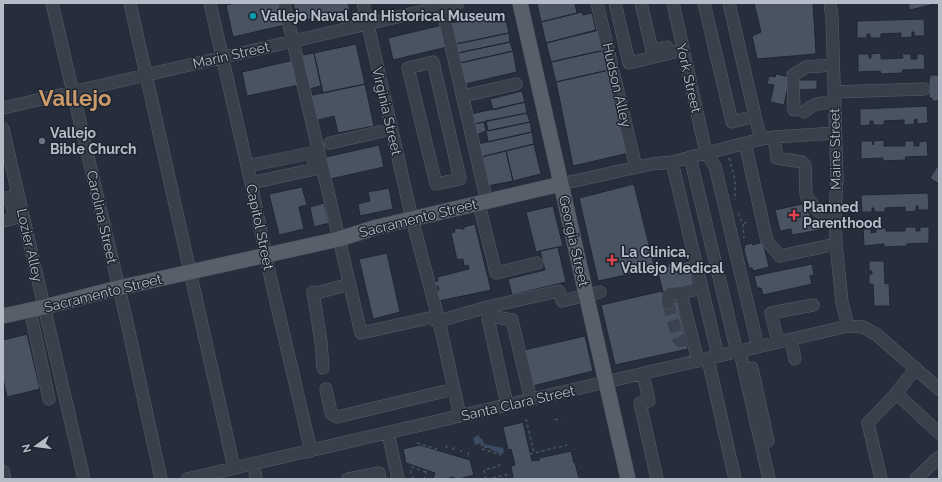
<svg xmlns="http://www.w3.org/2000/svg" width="942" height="482" viewBox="0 0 942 482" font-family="Raleway,sans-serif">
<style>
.water{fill:#3c4b63}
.building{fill:#4a5362;stroke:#202733}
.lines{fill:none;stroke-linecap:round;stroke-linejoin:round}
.minor-tunnel{stroke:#3b4350;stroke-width:12;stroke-dasharray:12 6;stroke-linecap:butt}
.minor-casing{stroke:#575e6a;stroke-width:13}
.major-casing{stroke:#424955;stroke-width:16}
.path{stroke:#47585b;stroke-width:1.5;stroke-dasharray:3 3;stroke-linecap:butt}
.minor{stroke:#39404c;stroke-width:12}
.major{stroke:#575f6b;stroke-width:15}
.culture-dot{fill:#0f9aa8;stroke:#1e2531;stroke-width:1.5}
.worship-dot{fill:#6b7280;stroke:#1e2531;stroke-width:1.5}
.health-dot{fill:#e0444e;stroke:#1e2531;stroke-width:1.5}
.labels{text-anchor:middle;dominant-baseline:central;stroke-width:3;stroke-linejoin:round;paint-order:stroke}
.poi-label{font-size:14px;font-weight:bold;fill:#b5bbc7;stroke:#1e2531;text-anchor:start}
.street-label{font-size:14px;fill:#b5bbc7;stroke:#1e2531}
.town-label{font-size:22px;font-weight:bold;fill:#cc9a6b;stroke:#1e2531}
</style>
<rect width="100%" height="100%" fill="#262e3b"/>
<path class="water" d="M479 435 480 439 482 438 484 444 503 448 504 453 499 454 496 451 494 452 493 450H491L490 448H484V446H481L480 443 475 445 473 438Z"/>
<path class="building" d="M236 3H280L285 25 233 37 226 5Z
M293 3H348L350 10 297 22Z
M537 3H575L577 13 541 22Z
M754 3H813L816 54 757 59 752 36 761 32Z
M908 3H939L910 10Z
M504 11 509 33 456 44 451 23Z
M582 12 583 15 592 13 596 30 546 43 541 22Z
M924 19 925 36H914V32H912V37L901 38V33L881 34V38H870V34H867V38H857V21Z
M442 25 447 47 393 60 388 38Z
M599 30 605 50 551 62 546 43Z
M509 33 510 42 458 53 456 44Z
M510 42 513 51 460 63 458 53Z
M356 44 365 84 323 93 314 53Z
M605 50 609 70 556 82 551 62Z
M513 51 517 72 465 84 460 63Z
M314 53 321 86 309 89 302 55Z
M881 53V59L903 58 902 54H911V59H917V54H924L925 69 902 70 903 73 881 74 880 71 858 72V54H869V58H871V54Z
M294 60 299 85 247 96 242 72Z
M609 70 629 153 573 166 556 82Z
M776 74 790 77 784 105 770 102 774 85 767 84 769 76 775 77Z
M930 75H939V101H932V98H929V79L930 78Z
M796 80H817V89L797 90Z
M365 84 374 126 338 133 334 116 314 121 308 96Z
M522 91 525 102 493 110 490 99Z
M525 102 527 113 474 124 471 114Z
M927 106 928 123 917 124V119L914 120 915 124 904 125V120L884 121V125H873V121H870V125L860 126V109Z
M527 113 530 122 488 131 486 121Z
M484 122 486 131 476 135 474 124Z
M530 122 532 132 488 142 486 131Z
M532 132 534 144 481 157 478 144Z
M884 140V146H905V141H914V146H919V142L927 141 928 156 905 157 906 160 883 161V158L861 159V141H872L873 145 874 141Z
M534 144 541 174 513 181 506 151Z
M379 145 384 167 330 179 326 157Z
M506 151 513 181 488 186 481 157Z
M939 164V184L930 178Z
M634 184 655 269 598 281 579 198Z
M302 187 307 205 299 207 304 229 279 235 269 194Z
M389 188 393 209 360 216 358 204 370 201 368 192Z
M928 193 929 210H918V206H916V211L905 212V207L885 208V212H874V208H872V212H862L861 195Z
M324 203 329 223 314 227 310 207Z
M802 204 815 221H818L820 230 792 235 791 229 780 231 775 210Z
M553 206 563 246 536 252 526 212Z
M475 224 491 290 439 301 437 291 439 290 438 286 436 287 435 281H438L437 277 469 269 468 265 464 266 463 259 457 260 451 233 455 232 454 229 461 228V229H464V227Z
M905 227H916V231H920V227H929V243L907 244V246L884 247V244L864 246 863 229H871V233L876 232V228H886V231H905Z
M763 242 769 267 753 271 752 268H749L744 250 745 245 752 243 753 245Z
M558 247 566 282 512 295 508 279 545 270 540 251Z
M387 253 400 312 373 319 359 259Z
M689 261 694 284 663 292 657 269Z
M869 261H884L885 284 889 283 890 306H874L873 284H869V274H872V271H869Z
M812 264 814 275 810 276 812 284 763 295 761 288H757L754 276Z
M662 291 664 304 677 301 688 349 615 365 601 305Z
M27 334 40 389 7 397 3 379V340Z
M585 336 593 371 533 386 524 350Z
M523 422 532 461 540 460 539 458 571 451 574 463 575 462 579 479H513L511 466 515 465 511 449 508 450 503 427Z
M420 445 470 460 474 475 459 479 450 477 449 479H433L435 473 406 463 403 449Z"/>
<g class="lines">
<path class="minor-tunnel" d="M668 303 678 339 680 341 686 340"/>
<defs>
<path id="minor" d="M52 3 126 318 161 479
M130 3 234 468
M210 3 251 183 271 280 311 451
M284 3 361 333 429 318 439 321 460 416
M363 3 412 219 439 321 487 307 559 291 562 301 600 292
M441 3 487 202
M597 3 636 167
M615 3 629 63 683 50
M641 3 652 50 667 47
M673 3 706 153 715 166 758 347
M704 3 732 122 755 116 729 3
M830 3 832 18 837 179 835 212 836 244 842 302 848 326
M433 62 460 179 436 184 408 68Z
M834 92 924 89
M463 96 516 84
M3 108 458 3
M794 110 793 75 806 67 833 65
M804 112C814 103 821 102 835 103
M755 116 761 139
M3 129 84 479
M774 137 777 158 802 162 805 165 806 194 808 199 819 212H835
M330 143 392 129
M745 143 767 241 780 256 836 244
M690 157 737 352
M672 162 718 356
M247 166 311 153 315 169 251 183
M561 184 651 164 672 162 761 139 774 137 835 133
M3 199 10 197 15 218 3 221
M479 204 496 273 537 263
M313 292 321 342 323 368
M313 294 350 284
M668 303V297L670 294 681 293
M30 310 49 399
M791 340 795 359
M778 342 771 313 813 305
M740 352 769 479
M708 359 735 479
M698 361 681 293 702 288
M752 368 768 441
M643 373 649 401 640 403 657 479
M326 389 331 413 337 417 454 389
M896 393 939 433
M507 405 488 318 496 317 512 320 531 400
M388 433 398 479
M254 464 256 479
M3 471 5 479
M187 479 848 326 863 327 877 335 939 389
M348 479 379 473 380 479
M881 479 868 423 893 397 916 368
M916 479 939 457"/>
<path id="major" d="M520 3 628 479
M3 316 44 307 118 288 339 239 377 227 561 184"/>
</defs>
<use href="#minor" class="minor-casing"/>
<use href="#major" class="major-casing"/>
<path class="path" d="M729 158 735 179V200
M738 213 743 224 744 238
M744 223 750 222
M657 269 684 261
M526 419 534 453
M555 420 561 418
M417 443 440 450
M446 448 447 445
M482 449 501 455
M453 450 454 447
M461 452V450
M530 454 567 445
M468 455 469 452
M413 479 411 472 412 467 426 472
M423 479 425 477 426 470
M486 479 484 470 499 466V464
M487 479 511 474"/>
<use href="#minor" class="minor"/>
<use href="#major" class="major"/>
</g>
<circle class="culture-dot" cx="253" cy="16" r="4"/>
<circle class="worship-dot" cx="42" cy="141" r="4"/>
<g class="health-dot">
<path d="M792 209h4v4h4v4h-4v4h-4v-4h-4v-4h4z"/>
<path d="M610 254h4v4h4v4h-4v4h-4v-4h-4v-4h4z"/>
</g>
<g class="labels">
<g class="poi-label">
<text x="261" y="16">Vallejo Naval and Historical Museum</text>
<text x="50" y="133">Vallejo<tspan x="50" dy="16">Bible Church</tspan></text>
<text x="803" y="207">Planned<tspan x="803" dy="16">Parenthood</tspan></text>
<text x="621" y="252">La Clinica,<tspan x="621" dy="16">Vallejo Medical</tspan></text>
</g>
<g class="street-label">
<text transform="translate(231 55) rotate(-13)">Marin Street</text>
<text transform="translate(689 78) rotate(77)">York Street</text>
<text transform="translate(617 85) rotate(77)">Hudson Alley</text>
<text transform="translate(387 111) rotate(77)">Virginia Street</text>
<text transform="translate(835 149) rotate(-91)">Maine Street</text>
<text transform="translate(102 217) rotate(77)">Carolina Street</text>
<text transform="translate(418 218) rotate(-14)">Sacramento Street</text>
<text transform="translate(260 227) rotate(78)">Capitol Street</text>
<text transform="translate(574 241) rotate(77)">Georgia Street</text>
<text transform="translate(30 245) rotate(77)">Lozier Alley</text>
<text transform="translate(103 293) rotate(-14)">Sacramento Street</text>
<text transform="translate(518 403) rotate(-13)">Santa Clara Street</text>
</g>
<g class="town-label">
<text x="75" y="98">Vallejo</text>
</g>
</g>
<rect width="942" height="482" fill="none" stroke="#b5bbc7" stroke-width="8"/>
<g transform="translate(36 446) rotate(256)" stroke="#1e2531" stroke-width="3" paint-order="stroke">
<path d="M0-3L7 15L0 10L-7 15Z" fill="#b5bbc7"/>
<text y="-6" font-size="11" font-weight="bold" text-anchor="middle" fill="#b5bbc7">N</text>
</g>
</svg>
